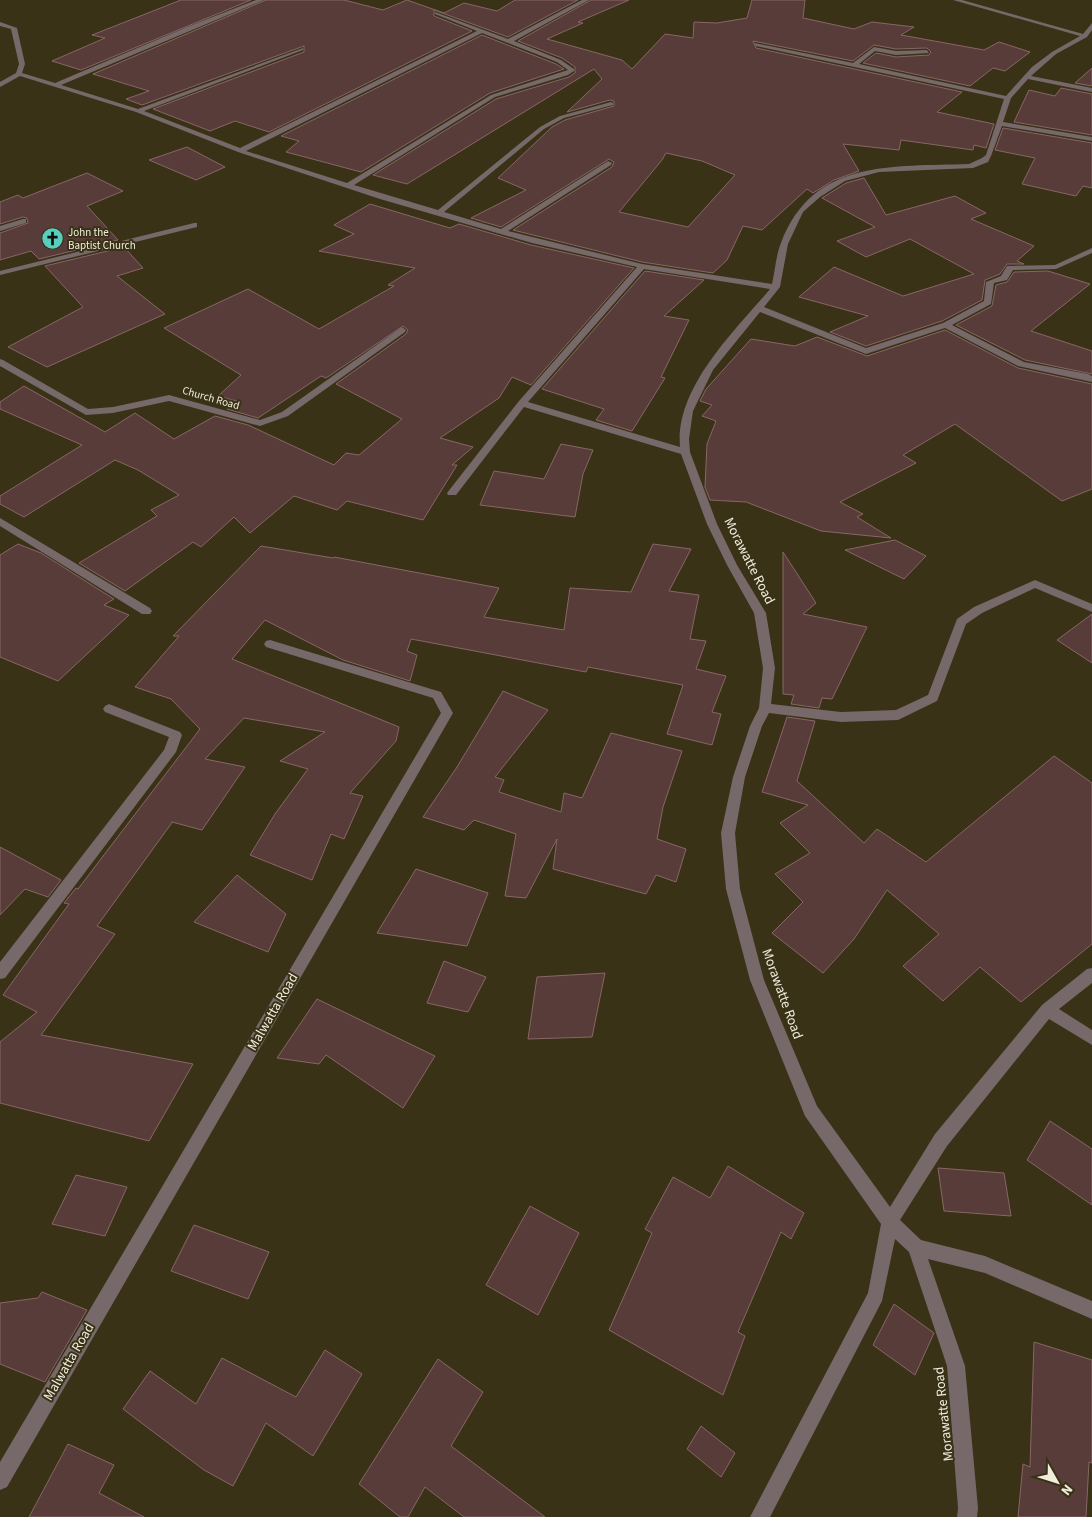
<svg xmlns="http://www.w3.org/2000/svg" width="1092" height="1517" viewBox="0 0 1092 1517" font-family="'Source Sans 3',sans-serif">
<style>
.building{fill:#583c3a;stroke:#886665;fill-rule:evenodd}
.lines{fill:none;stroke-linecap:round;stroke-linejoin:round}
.street{fill:#776869;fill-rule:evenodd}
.labels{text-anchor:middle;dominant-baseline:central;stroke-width:4;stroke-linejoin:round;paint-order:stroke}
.far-poi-label{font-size:11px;fill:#f1eddd;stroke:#393217;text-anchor:start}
.far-street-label{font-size:11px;fill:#f1eddd;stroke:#393217}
.street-label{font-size:14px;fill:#f1eddd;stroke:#393217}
</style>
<rect width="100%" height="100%" fill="#393217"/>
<path class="building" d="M181 0H251L81 70 52 61 105 38 92 35Z
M266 0H344L383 10 407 0 444 13 464 3 497 11 515 0H578L508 37 434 10V16L472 31 269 132 235 121 210 131 153 109 304 52V46L142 105 126 99 149 91 93 74Z
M591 0H629L578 22 583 23 547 39 622 60 632 69 665 34 693 38 694 22 717 23 747 18 752 0H805L803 18 854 29 872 22 914 27 901 35 984 50 999 42 1030 52 1005 71 993 68 970 86 863 63 876 53 896 57 929 55 931 52 927 48 896 49 874 45 853 61 753 41 756 48 962 92 937 112 994 124 986 148 974 145 973 150 901 140 899 150 843 144 859 171 834 180 813 193 807 189 762 230 743 226 727 260 713 273 642 262 513 230 612 167 614 162 609 159 501 227 471 218 526 190 498 178 552 127 565 120 614 106V101L610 100 567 112 602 79 594 69 407 184 373 175 496 99 569 77 575 73V67L562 58 518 41ZM666 153 702 161 735 175 688 227 619 212 662 160Z
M482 35 556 64 564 69 490 93 361 172 286 152 299 141 281 136Z
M1092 68V86L1075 83Z
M1061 88 1092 94V135L1014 122 1029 90 1055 96Z
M1003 128 1092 143V188L1083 186 1076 196 1022 184 1035 158 995 150Z
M187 147 225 167 196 180 149 160Z
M87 173 123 191 87 206 118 240 39 259 31 251 0 260V233L28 223 27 218 23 217 0 224V202L18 195 23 198Z
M864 178 886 215 955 196 986 213 971 219 1034 246 1017 261 1024 264H1007L1000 274 985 280 982 300 942 321 866 346 830 332 868 316 799 297 834 267 903 296 974 274 910 239 866 257 837 241 875 227 822 198 846 183Z
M370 204 450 228 459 224 531 245 634 268 531 385 512 377 499 398 440 438 473 447 452 465H457L423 520 347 501 337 510 294 496 250 533 234 517 201 547 193 542 125 591 79 563 157 516 151 510 179 495 138 470 115 460 24 517 0 504V496L82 445 0 409V402L24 386 105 432 135 413 174 439 215 416 248 425 334 465 346 453 359 455 402 419 336 384 406 334 408 330 403 326 326 378 321 376 258 418 227 409 240 402 218 396 241 375 164 328 248 289 319 329 394 286 388 285 415 268 319 251 354 234 334 225Z
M124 247 143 268 117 276 165 314 47 367 8 347 83 307 45 266Z
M645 271 704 280 664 316 689 320 661 377 665 378 632 431 596 420 604 409 542 389Z
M1048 271 1090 284 1031 331 1092 351V374L1025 360 956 325 992 306 996 285 1007 282 1014 272Z
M945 330 1018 368 1092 384V489L1062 501 955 424 903 455 916 463 840 502 863 514 857 517 891 538 821 531 746 502 710 500 705 487 707 444 716 421 702 416 712 405 700 401 706 389 751 339 795 346 817 337 867 356Z
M561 444 593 450 583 474 575 517 480 505 494 471 544 479Z
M895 540 926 556 904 579 845 550Z
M18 544 41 553 114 599 104 605 129 615 58 681 0 657V555Z
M653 544 691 549 669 591 699 595 690 639 706 641 696 669 726 676 712 712 721 714 712 745 667 734 683 685 588 667 586 672 411 639 407 651 417 655 410 681 343 660 265 620 232 659 399 727 396 741 350 793 363 796 344 839 331 834 312 880 250 855 275 814 308 769 280 761 325 732 244 718 205 759 245 767 202 830 172 822 171 824 97 926 115 934 41 1035 193 1064 149 1141 0 1103V1042L37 1012 3 995 69 904 64 903 76 888 78 889 200 729 171 699 135 687 179 636H173L261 546 333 558 334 557 499 588 484 617 564 630 570 588 631 592Z
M783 552 816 603 803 614 867 627 832 699 822 698 819 708 791 704 794 695 783 694Z
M1092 614V663L1057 640Z
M503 691 548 710 495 777 504 780 499 792 561 812 564 793 582 798 611 733 682 751 663 807 657 839 686 849 676 882 656 875 646 894 553 869 557 839 526 898 505 896 516 834 474 820 464 830 423 817 457 767Z
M787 717 815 721 797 781 864 843 877 829 926 862 1054 756 1092 783V944L1021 1002 980 967 943 1001 903 966 939 934 887 890 854 939 823 973 772 933 803 902 775 874 810 853 780 823 808 805 762 792Z
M0 847 61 880 48 897 25 889 0 915Z
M416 869 488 893 467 946 377 933Z
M237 875 286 914 268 952 194 922Z
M444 961 486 977 468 1012 427 1003Z
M605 973 592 1037 528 1039 537 977Z
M317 999 435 1056 403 1108 326 1055 319 1064 277 1058Z
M1050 1121 1092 1149V1205L1027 1160Z
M728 1166 804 1213 791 1239 781 1232 738 1332 745 1336 723 1395 609 1330 652 1233 645 1229 673 1177 710 1198Z
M938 1168 1004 1173 1011 1216 944 1211Z
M76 1175 127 1187 105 1236 52 1224Z
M530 1206 579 1233 538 1315 486 1285Z
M194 1225 269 1252 248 1299 171 1271Z
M42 1292 87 1310 45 1382 0 1364V1303L38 1298Z
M894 1304 934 1333 915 1375 873 1345Z
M1034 1342 1092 1360V1463L1089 1462 1086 1517H1018L1023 1464 1030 1467Z
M325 1350 362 1374 313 1456 266 1423 233 1486 204 1470 123 1409 150 1371 196 1404 222 1358 296 1397Z
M438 1359 483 1392 451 1446 545 1517H464L425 1487 408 1517H400L359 1484Z
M701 1426 735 1453 721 1477 687 1449Z
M68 1444 114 1465 99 1493 144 1517H29Z"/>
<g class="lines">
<path class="street" d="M256 0H264L61 85 138 109 303 48V50L144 111 240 148 477 31 435 14V12L508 39 582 0H589L514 41 561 60 574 69V71L568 75 495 97 354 185 438 210 540 127 560 116 611 102 613 103V105L564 118 544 129 444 212 501 229 608 161 612 163 611 165 508 231 642 264 772 284C775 271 776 255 781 243 813 158 893 167 969 164L982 158 986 155 1004 99 756 46 754 43 853 63 874 47 896 51 927 50 929 53 896 55 875 51 859 64 1006 96 1032 67 1052 52 1080 36 953 0H962L1083 34 1092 23V30L1087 37 1056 54 1031 76 1092 88V92L1028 79 1011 98 1003 122 1092 137V141L1002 126 991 156 988 162 973 168 879 172 845 181 820 197 803 212 788 244 780 287 764 307 866 348 943 323 984 301 986 282 1001 276 1007 266 1055 265 1092 248V253L1056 269 1013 270 1007 280 994 283 991 304 952 325 1024 362 1088 374 1092 376V382L1018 366 945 328 866 354 760 312 713 370 693 411 689 439 690 452 717 524 737 565 766 613 775 668 771 704 841 712 896 710 928 695 957 619 974 607 1035 580 1092 604V612L1035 588 982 613 966 624 937 701 898 720 841 722 769 713 762 726 745 777 735 833 740 889 764 980 817 1106 890 1207 935 1134 1042 1005 1087 969 1092 968V983L1059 1009 1092 1030V1045L1049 1019 947 1146 900 1220 921 1240 985 1256 1092 1301V1319L985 1273 928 1259 965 1366 978 1508 977 1517H957L958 1508 947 1366 909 1252 895 1239 882 1301 770 1517H750L868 1293 881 1224 805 1116 750 980 726 889 721 833 733 777 750 726 759 708 763 668 754 613 727 565 707 524 681 454 524 407 456 495H448L447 493 519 401 637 267 532 243 380 199 238 152 136 112 20 76 0 87V82L16 73 19 64 11 29 0 26V22L17 28 25 64 22 73 55 83 187 27ZM482 33 557 62 568 70 491 95 347 183 246 151ZM644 269 770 289C735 331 675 387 680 447L528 402Z
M23 219H26V223L0 231V226Z
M194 223H197V227L0 275V271Z
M402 327 406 330 405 332 288 416 260 426 169 401 113 413 86 415 0 366V359L3 360 88 409 113 407 169 395 260 420 282 412Z
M0 518 150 608 152 611 150 614H142L0 526Z
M270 640 441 692 453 713 7 1487 0 1490V1462L441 713 433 698 266 647 264 644 266 641Z
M109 704 180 732 182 735 176 752 5 978 0 979V962L164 750 169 737 105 712 103 709 105 706Z"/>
</g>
<defs>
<symbol id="church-disc" viewBox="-11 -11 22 22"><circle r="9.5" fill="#58cebf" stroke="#393217"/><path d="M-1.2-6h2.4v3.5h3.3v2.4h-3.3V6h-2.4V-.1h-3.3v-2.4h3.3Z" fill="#111"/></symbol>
</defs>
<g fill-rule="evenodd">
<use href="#church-disc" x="40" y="226" width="25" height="25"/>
</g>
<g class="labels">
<g class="far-poi-label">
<text x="68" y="232">John the<tspan x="68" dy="13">Baptist Church</tspan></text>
</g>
<g class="far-street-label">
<text transform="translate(211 398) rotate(16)">Church Road</text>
</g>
<g class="street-label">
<text transform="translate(749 561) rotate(63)">Morawatte Road</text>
<text transform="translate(782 994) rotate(70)">Morawatte Road</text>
<text transform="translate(273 1012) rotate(-60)">Malwatta Road</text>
<text transform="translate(69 1362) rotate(-60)">Malwatta Road</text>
<text transform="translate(944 1414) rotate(-96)">Morawatte Road</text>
</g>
</g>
<g transform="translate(1057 1482) rotate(129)" stroke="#393217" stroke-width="4" paint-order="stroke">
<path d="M0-4L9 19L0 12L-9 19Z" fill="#f1eddd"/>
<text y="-8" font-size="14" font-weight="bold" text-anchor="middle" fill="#f1eddd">N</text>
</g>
</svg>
